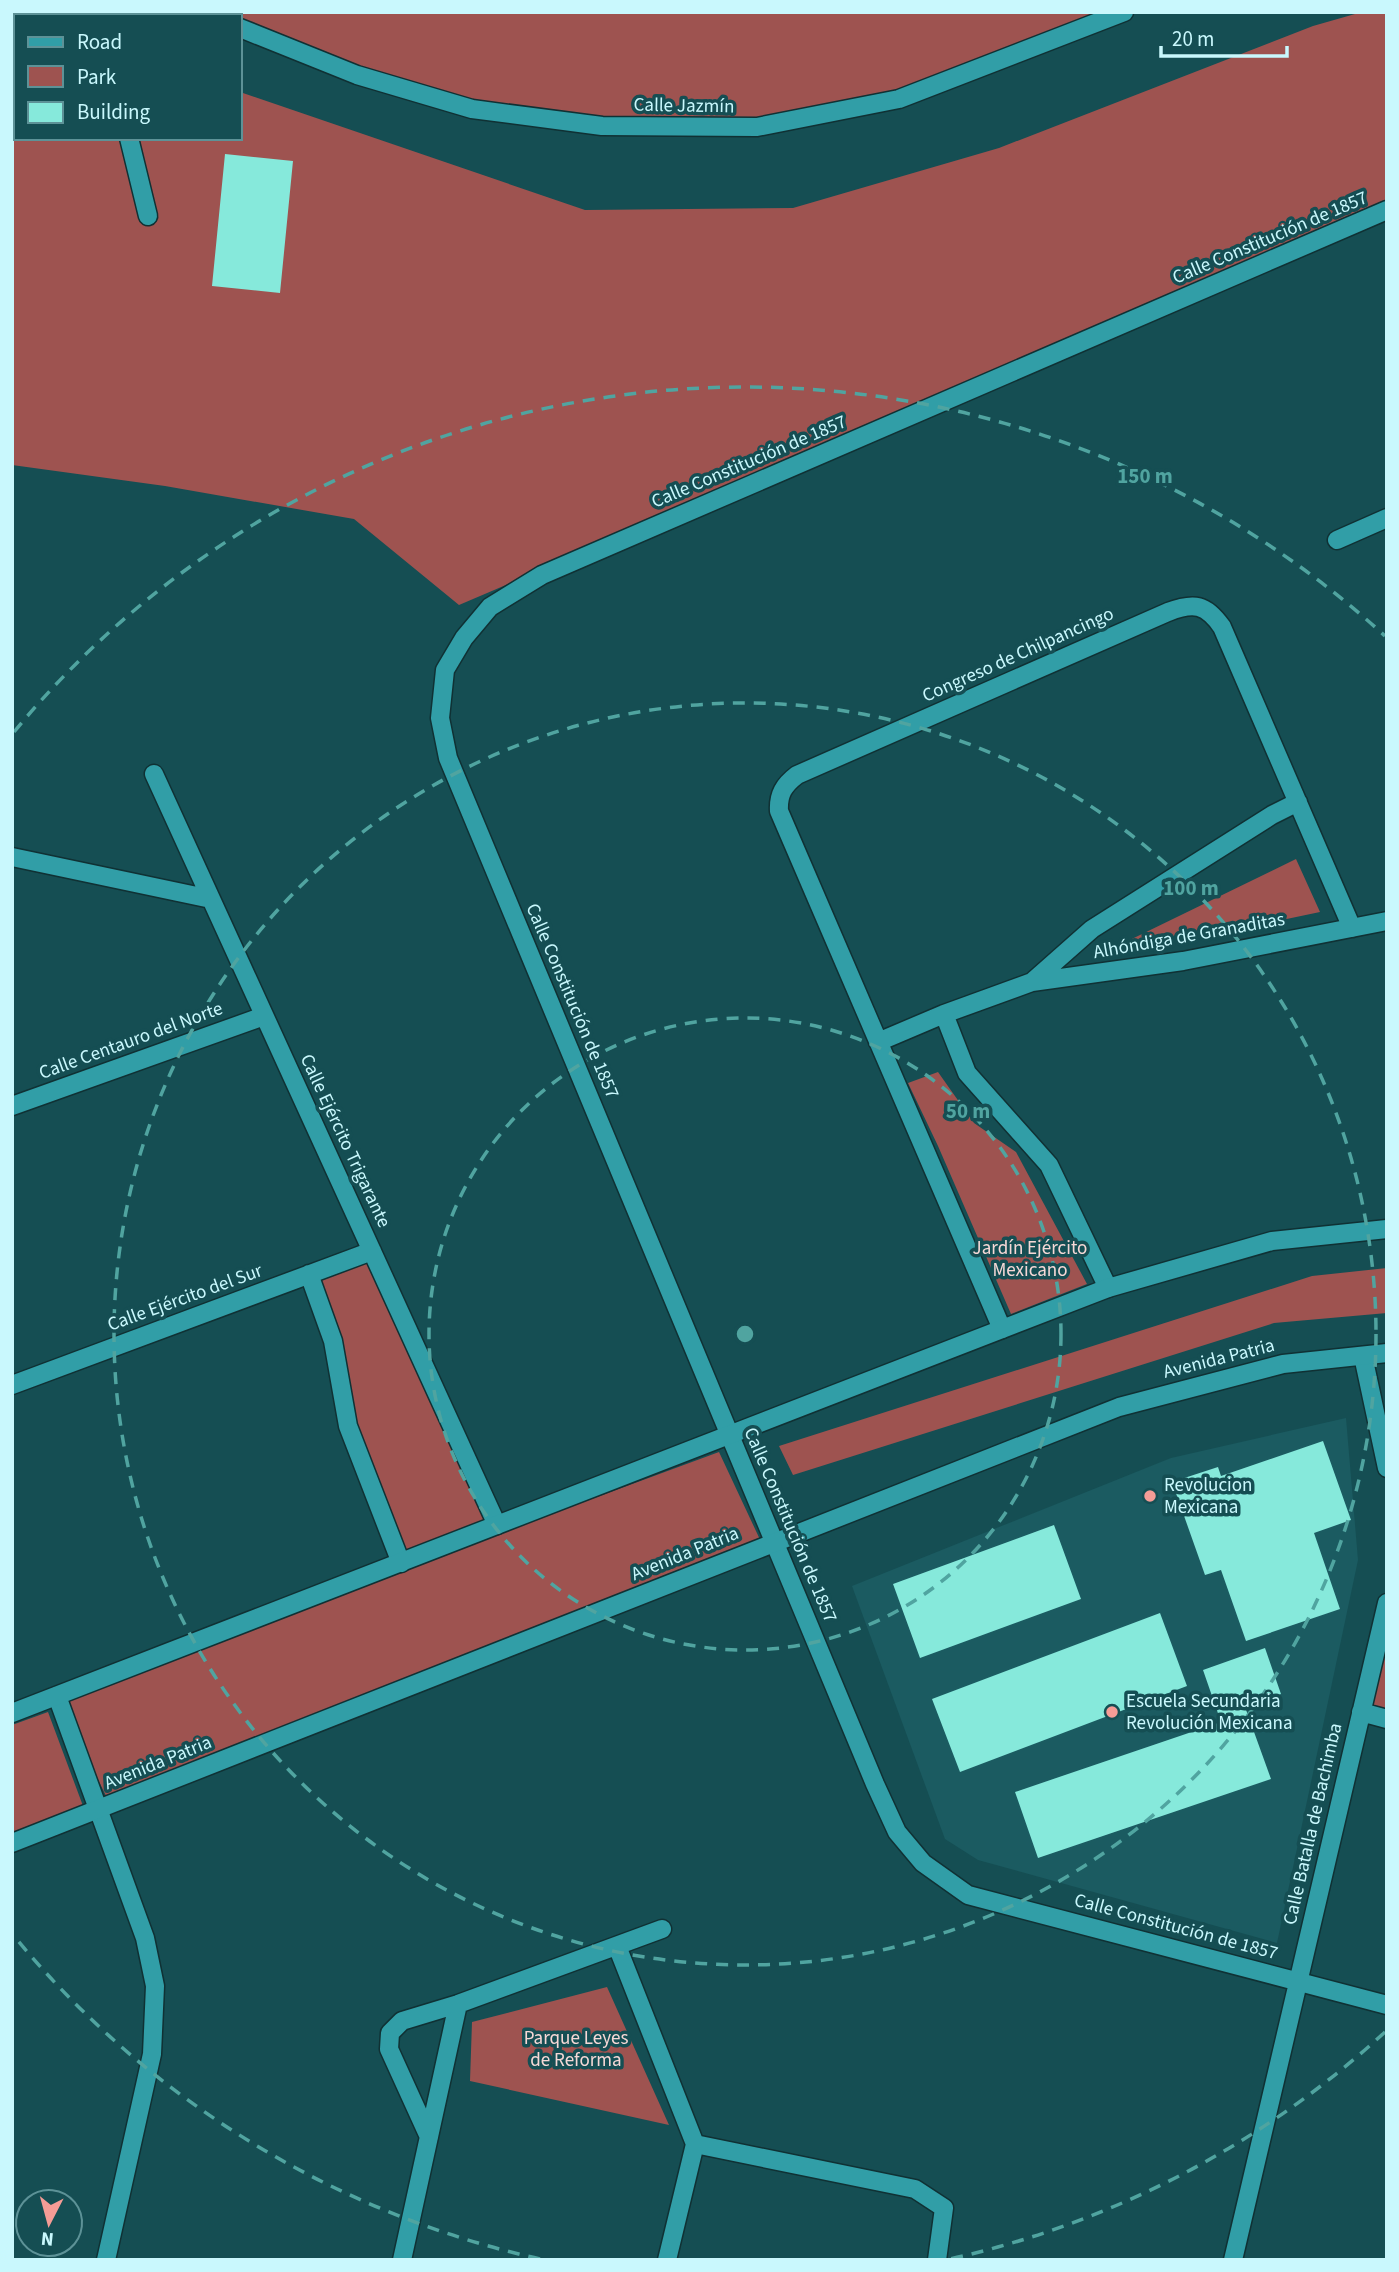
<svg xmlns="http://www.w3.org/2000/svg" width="1399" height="2272" viewBox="0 0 1399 2272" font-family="'Source Sans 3',sans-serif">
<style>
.built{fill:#1b5b61}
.green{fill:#9e5350}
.building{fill:#86e9db}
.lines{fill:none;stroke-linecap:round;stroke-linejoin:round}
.lane-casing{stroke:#103134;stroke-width:21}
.street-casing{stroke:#103134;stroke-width:21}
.secondary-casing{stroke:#103134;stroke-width:21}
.lane{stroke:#319ea7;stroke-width:18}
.street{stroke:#319ea7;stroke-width:18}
.secondary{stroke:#319ea7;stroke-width:18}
.ring{fill:none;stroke:#50a4a0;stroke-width:3.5;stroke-dasharray:12 9}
.poi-dot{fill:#f59c96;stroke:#154e53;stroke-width:2.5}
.labels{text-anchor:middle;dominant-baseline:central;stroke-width:7;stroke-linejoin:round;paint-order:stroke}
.street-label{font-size:19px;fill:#c9f8fd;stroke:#154e53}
.park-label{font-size:19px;fill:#f6d8d6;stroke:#154e53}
.poi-label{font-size:19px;fill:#c9f8fd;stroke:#154e53;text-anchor:start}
.centre{fill:#50a4a0;stroke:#154e53;stroke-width:3.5}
.ring-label{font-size:21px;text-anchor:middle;font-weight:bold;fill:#50a4a0;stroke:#154e53;stroke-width:7;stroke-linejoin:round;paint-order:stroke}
</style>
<rect width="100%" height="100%" fill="#154e53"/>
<path class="built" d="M1346 1418 1358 1560 1277 1943 978 1860 945 1839 852 1586 1171 1458Z"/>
<path class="green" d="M189 12H1129L899 99 757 127 602 126 357 75 240 31V16H198Z
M1362 12H1387V211L459 605 354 519 165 486 12 465V13L20 16H16V138H240V92L585 210 793 208 999 148 1313 26Z
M1296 859 1320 912 1161 945 1103 953Z
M938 1072 974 1123 1016 1152 1087 1284 1011 1314 938 1146 908 1083Z
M372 1251 497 1525 401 1563 348 1426 309 1274Z
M1387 1268V1313L1274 1323 793 1475 779 1446 1312 1276Z
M719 1452 763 1546 110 1804 57 1696Z
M1387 1618V1718L1361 1712Z
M48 1712 86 1814 12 1843V1725Z
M607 1987 669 2125 470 2081 472 2022Z"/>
<path class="building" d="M225 154 293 161 280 293 212 286Z
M1323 1441 1351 1520 1314 1533 1340 1609 1246 1641 1221 1570 1205 1575 1172 1482 1218 1467 1221 1476Z
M1054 1525 1081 1599 920 1658 893 1584Z
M1160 1613 1187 1686 960 1772 932 1699Z
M1265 1648 1281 1694 1245 1707 1271 1779 1038 1858 1015 1792 1221 1722 1203 1670Z"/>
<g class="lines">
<defs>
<path id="lane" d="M109 12V16
M129 138 148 216"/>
<path id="street" d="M200 12 209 16
M240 28 357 75 472 109 602 126 757 127 899 99 1124 12
M1387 210 542 575 490 607 464 638 445 670 440 718 448 758 875 1784 897 1832 923 1863 968 1895 1387 2005
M1337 540 1387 518
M154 774 497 1525
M12 857 211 899
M1032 982 1092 929 1272 815 1298 802
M944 1014 967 1073 1049 1165 1108 1288
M878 1042 944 1014 1032 982 1183 961 1387 921
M12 1106 264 1016
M309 1274 333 1341 348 1426 401 1563
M1002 1329 779 811C778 794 784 785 797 775L1168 612C1194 602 1206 604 1222 627L1352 928
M1363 1356 1387 1468
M12 1385 372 1251
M57 1696 145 1938 155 1986 152 2054 106 2260
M1361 1712 1387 1719
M617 1946 695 2144
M429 2137 389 2049 390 2033 402 2021 458 2004 662 1929
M695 2144 915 2189 944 2208 937 2260
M402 2260 458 2004
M667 2260 695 2144
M1233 2260 1387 1603"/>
<path id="secondary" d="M12 1713 1108 1288 1272 1241 1387 1229
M12 1843 1119 1407 1283 1364 1387 1353"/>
</defs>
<use href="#lane" class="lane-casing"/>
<use href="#street" class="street-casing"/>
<use href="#secondary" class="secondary-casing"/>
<use href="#lane" class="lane"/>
<use href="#street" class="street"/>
<use href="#secondary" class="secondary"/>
</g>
<g class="ring">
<circle cx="745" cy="1334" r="316"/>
<circle cx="745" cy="1334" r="631"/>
<path d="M1385 2032A947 947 0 0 1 950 2259M540 2259A947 947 0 0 1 14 1936M14 732A947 947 0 0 1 1385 636"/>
</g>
<g class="poi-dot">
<circle cx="1150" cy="1496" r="7"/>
<circle cx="1112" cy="1712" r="7"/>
</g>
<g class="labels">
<g class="street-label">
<text transform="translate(684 106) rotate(1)">Calle Jazmín</text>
<text transform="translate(1270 238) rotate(-23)">Calle Constitución de 1857</text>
<text transform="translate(749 462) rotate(-23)">Calle Constitución de 1857</text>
<text transform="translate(1018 655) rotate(-24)">Congreso de Chilpancingo</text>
<text transform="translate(1189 936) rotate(-10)">Alhóndiga de Granaditas</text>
<text transform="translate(572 1001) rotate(67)">Calle Constitución de 1857</text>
<text transform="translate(131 1041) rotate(-20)">Calle Centauro del Norte</text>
<text transform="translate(345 1141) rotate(65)">Calle Ejército Trigarante</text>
<text transform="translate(185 1298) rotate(-20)">Calle Ejército del Sur</text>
<text transform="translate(1219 1359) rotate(-14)">Avenida Patria</text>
<text transform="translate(790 1525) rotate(67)">Calle Constitución de 1857</text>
<text transform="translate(685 1554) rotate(-22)">Avenida Patria</text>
<text transform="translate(158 1763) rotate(-22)">Avenida Patria</text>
<text transform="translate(1313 1824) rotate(-77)">Calle Batalla de Bachimba</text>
<text transform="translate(1176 1927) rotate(15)">Calle Constitución de 1857</text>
</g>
<g class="park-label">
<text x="1030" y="1248">Jardín Ejército<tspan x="1030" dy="22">Mexicano</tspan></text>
<text x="576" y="2038">Parque Leyes<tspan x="576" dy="22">de Reforma</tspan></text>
</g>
<g class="poi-label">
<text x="1164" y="1485">Revolucion<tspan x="1164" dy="22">Mexicana</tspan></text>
<text x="1126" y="1701">Escuela Secundaria<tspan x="1126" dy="22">Revolución Mexicana</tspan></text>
</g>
</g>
<circle cx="745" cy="1334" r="10" class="centre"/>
<g class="ring-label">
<text x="1145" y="483">150 m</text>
<text x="1191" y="895">100 m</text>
<text x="968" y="1118">50 m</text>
</g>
<rect width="1399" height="2272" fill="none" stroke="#c9f8fd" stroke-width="28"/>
<rect x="14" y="14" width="228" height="126" fill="#154e53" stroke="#5d9297" stroke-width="2"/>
<rect x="28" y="37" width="35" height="10" fill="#319ea7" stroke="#5d9297" stroke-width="2"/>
<text x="77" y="49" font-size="21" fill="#c9f8fd">Road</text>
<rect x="28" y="66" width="35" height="21" fill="#9e5350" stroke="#5d9297" stroke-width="2"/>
<text x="77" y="84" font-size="21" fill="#c9f8fd">Park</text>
<rect x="28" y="102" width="35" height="21" fill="#86e9db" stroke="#5d9297" stroke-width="2"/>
<text x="77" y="119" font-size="21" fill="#c9f8fd">Building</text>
<g transform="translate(49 2223) rotate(186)"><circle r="33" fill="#154e53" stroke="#5d9297" stroke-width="2"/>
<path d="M0-5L12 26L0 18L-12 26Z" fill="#f59c96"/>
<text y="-10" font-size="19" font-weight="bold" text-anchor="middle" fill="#c9f8fd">N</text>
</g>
<path d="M1161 46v10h126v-10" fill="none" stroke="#c9f8fd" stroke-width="3.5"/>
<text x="1172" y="46" font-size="21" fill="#c9f8fd" stroke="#154e53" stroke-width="5" paint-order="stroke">20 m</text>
</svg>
